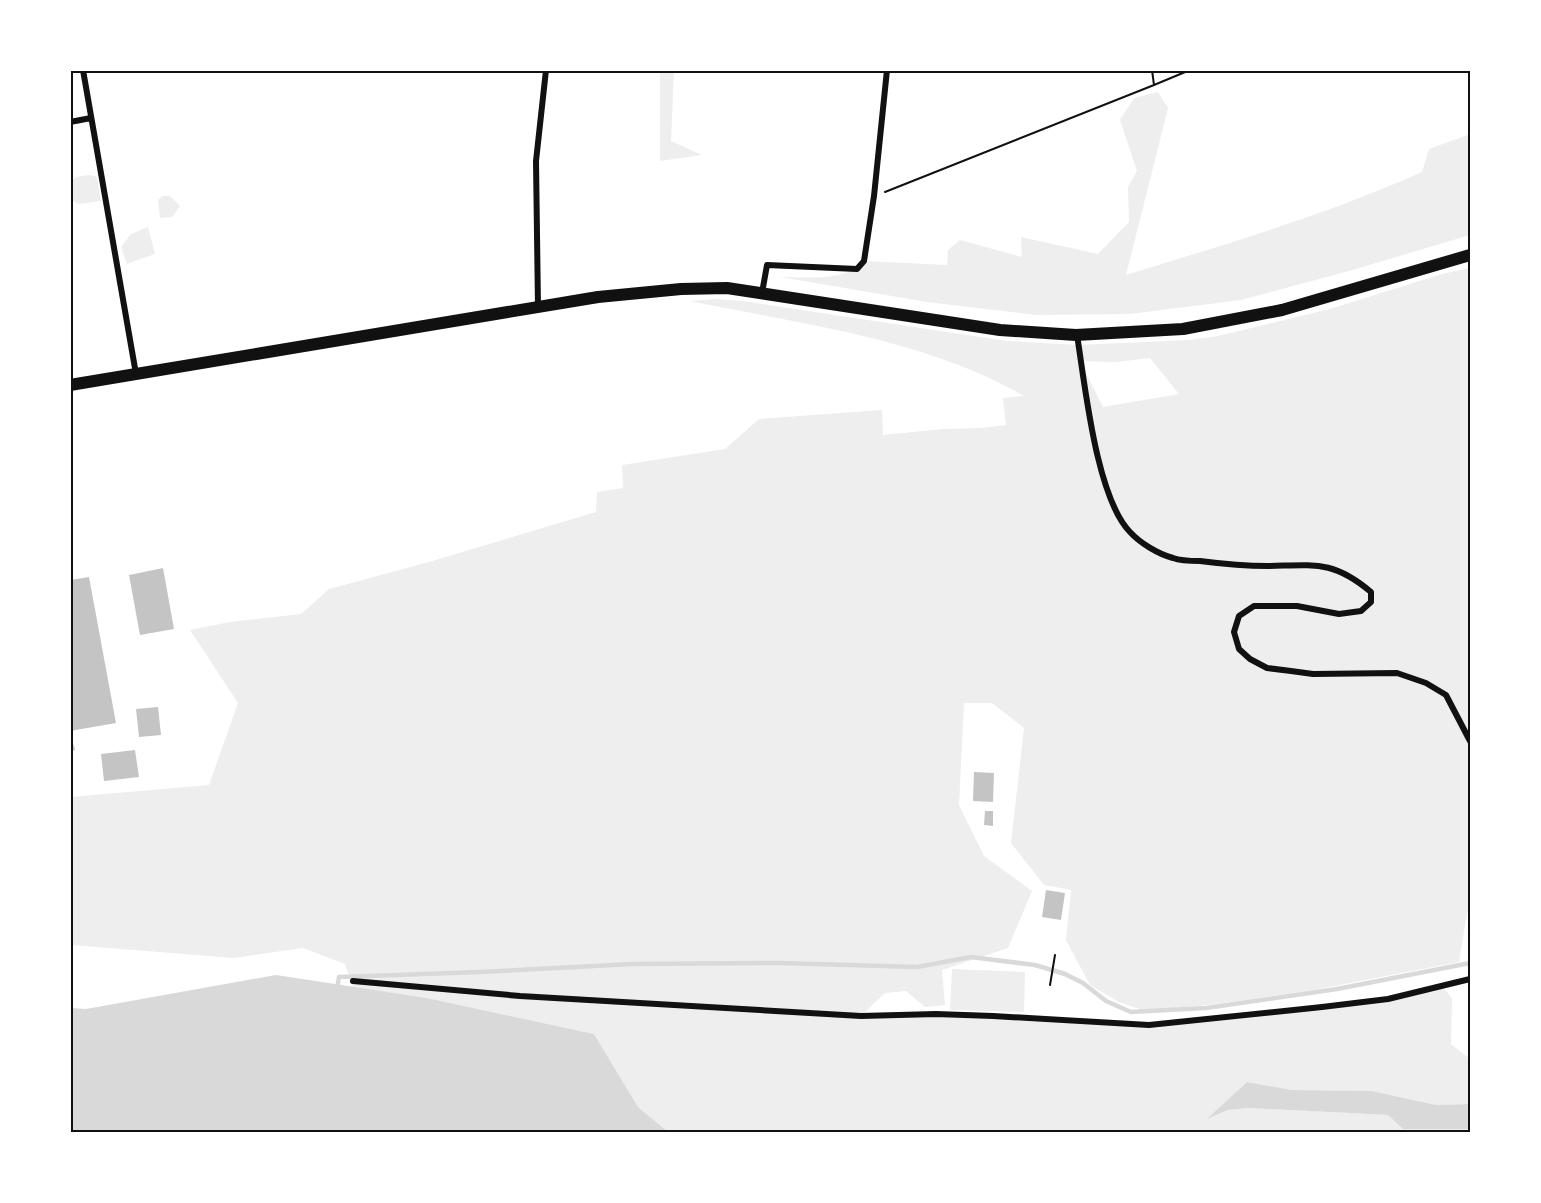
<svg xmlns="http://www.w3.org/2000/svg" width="1541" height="1203" viewBox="0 0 1541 1203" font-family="Arial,sans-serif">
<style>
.green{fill:#eee;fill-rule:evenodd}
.water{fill:#d9d9d9}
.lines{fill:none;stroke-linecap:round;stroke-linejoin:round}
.stream{stroke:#d9d9d9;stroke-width:4.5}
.building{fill:#c4c4c4}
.path{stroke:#111;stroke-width:2}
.minor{stroke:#111;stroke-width:6}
.secondary{stroke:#111;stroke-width:12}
.neatline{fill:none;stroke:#111;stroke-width:2}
</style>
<rect width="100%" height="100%" fill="#fff"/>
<path class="green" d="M660 71H674L671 141 702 155 660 161Z
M1158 92 1168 108 1126 275C1226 244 1326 215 1422 172L1429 149 1470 134V235L1356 269 1241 300 1130 314 1036 315 927 302 780 277C806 277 846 282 864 261L947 265 948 250 960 240 1022 257 1021 237 1098 254 1129 222 1128 187 1137 171 1120 120 1134 98Z
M90 175 97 177 101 201 79 204 71 200C70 181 69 176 90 175Z
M163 196H170L180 206 172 217 160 218 158 200Z
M148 227 155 254 127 264 121 247 131 234Z
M1470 268V911L1467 913 1459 962 1308 991 1216 1004 1145 1011 1119 1002 1090 985 1066 940 1071 890 1044 885 1011 843 1024 728 992 703H964L959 805 984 856 1032 891 1008 948 942 970 945 1005 925 1007 906 991 885 993 861 1016 936 1014 1149 1025 1388 999 1442 986 1452 998 1451 1044 1470 1059V1104L1436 1105 1372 1091 1292 1090 1247 1082 1210 1118 1228 1110 1248 1108 1388 1115 1403 1129H1470V1132H668L638 1107 594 1034 427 998 353 987 345 964 303 948 234 958 71 945 70 797 209 785 238 703 190 630 230 622 301 614 329 589 429 562 596 512 597 492 623 488 622 465 725 449 759 419 882 410 883 435 943 429 980 428 1006 425 1003 398 1024 396C926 339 801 324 690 301L716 299 743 301 1007 341 1078 345 1189 340 1218 336 1330 309 1442 274ZM1150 358 1179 394 1103 407 1080 361 1116 362Z
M952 969 1025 972 1024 1012 950 1010Z"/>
<path class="water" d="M276 975 427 998 594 1034 638 1107 668 1132H71V1008L86 1009Z
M1247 1082 1292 1090 1372 1091 1436 1105 1470 1104V1129H1403L1388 1115 1248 1108 1228 1110 1207 1119Z"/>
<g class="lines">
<path class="stream" d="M337 989 339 977 480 972 632 964 780 963 917 967 971 957 1035 965 1065 974 1083 983 1106 1001 1131 1012 1206 1008 1337 989 1470 963"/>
</g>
<path class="building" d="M163 568 174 629 140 635 129 575Z
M89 577 116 723 70 731V580Z
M158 707 161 735 139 737 136 709Z
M70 733 75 750 70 751Z
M135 750 139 777 104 781 101 754Z
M974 772 994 773 993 802 973 801Z
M985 811H993V826L984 825Z
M1046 890 1065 893 1061 920 1042 917Z"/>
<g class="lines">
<path class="path" d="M1154 85 1190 70
M885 192 1154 85 1152 70
M1050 985 1055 955"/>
<path class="minor" d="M83 70 136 374
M70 122 91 118
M762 293 767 265 857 269 864 261 874 196 887 70
M538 307 536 161 546 70
M1077 335C1085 384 1096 497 1130 532 1140 543 1158 554 1173 558 1181 561 1191 561 1200 561 1223 564 1245 566 1268 566 1315 565 1333 560 1371 592V602L1361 611 1339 614 1297 606H1254L1239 616 1234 632 1239 649 1250 659 1267 668 1291 671 1313 674 1397 673 1426 683 1446 695 1470 741
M353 981 520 996 861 1016 936 1014 993 1016 1149 1025 1322 1007 1388 999 1470 979"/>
<path class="secondary" d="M70 385 598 297 681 289 727 288 1000 330 1076 335 1183 329 1282 310 1470 255"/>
</g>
<rect width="1541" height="1203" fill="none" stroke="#ffffff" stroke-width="144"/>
<rect x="72" y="72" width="1397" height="1059" class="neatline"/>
</svg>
